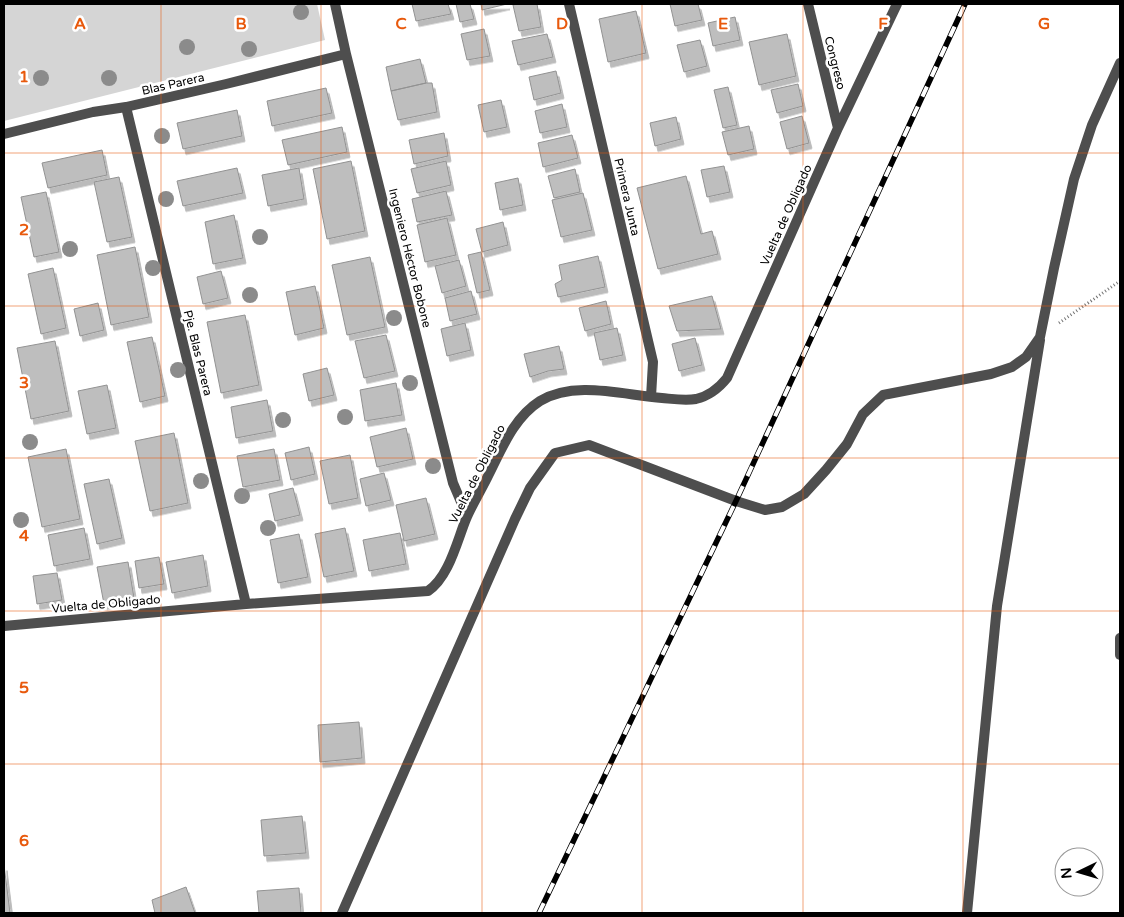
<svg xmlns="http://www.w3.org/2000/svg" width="1124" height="917" viewBox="0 0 1124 917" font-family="'Varela Round',sans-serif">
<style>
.green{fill:#d5d5d5}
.building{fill:#bebebe;stroke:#929292;filter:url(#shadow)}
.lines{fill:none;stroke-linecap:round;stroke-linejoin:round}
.path{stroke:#707070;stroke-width:3;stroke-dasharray:1 2.5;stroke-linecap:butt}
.service{stroke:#4e4e4e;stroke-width:10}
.minor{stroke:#4e4e4e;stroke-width:10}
.rail-casing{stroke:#000;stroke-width:5.5}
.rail{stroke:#fff;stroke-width:4;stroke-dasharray:11;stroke-linecap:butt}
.tree{fill:#8b8b8b}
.grid{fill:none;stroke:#e8590c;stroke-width:1;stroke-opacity:0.55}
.labels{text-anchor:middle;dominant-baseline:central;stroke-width:5;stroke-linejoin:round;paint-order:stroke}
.street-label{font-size:12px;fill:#000;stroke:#fff}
.grid-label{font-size:16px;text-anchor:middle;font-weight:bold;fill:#e8590c;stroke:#fff;stroke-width:5;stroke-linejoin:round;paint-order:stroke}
</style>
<defs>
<filter id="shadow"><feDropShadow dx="3" dy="5.5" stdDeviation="0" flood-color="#0004"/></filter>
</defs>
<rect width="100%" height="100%" fill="#fff"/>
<path class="green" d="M4 4H317L325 40 4 121Z"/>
<path class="building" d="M412 4H448L451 14 416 21Z
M456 4H470L474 19 460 22Z
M481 4H507L482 10Z
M517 4H537L541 27 519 31 513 5Z
M670 4H698L702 20 675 26Z
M636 11 646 53 608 62 599 19Z
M735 17 740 40 713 46 708 23Z
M484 29 490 56 467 60 461 34Z
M547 34 553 57 518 65 512 41Z
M787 34 796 76 759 85 749 42Z
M700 40 707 66 684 72 677 45Z
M420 59 426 83 391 91 386 67Z
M556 71 561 93 534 100 529 77Z
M426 83H432L437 112 398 120 391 91Z
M798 84 803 106 777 113 771 90Z
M728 87 737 125 723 128 714 90Z
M326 88 332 113 272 126 267 101Z
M501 100 507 127 484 132 478 105Z
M562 104 567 127 540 133 535 111Z
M237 110 242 136 183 149 177 123Z
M802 116 809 143 787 149 780 122Z
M676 117 681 139 655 146 650 123Z
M749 126 754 149 728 155 722 132Z
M342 127 347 152 288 165 282 140Z
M444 133 448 156 414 164 409 140Z
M572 135 578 158 543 167 538 143Z
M102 150 107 175 48 188 42 163Z
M351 161 365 231 327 239 313 169Z
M446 161 451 185 417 193 411 169Z
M724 166 730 192 707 197 701 170Z
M237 168 243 193 183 206 177 181Z
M299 168 304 199 268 206 262 175Z
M575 169 580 192 554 198 548 176Z
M686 176 701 234 712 231 718 254 658 269 637 188Z
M119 177 132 237 107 242 94 182Z
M518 178 523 205 500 210 495 183Z
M446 191 452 215 417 222 412 199Z
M46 192 59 252 34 257 21 197Z
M583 193 592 230 561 237 552 200Z
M234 215 243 258 213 264 205 222Z
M447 218 456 255 425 262 417 225Z
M503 222 508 245 482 252 476 229Z
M135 247 149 317 111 325 97 255Z
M481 252 490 290 477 293 468 255Z
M598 256 605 287 558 297 555 284 562 280 559 265Z
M370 257 385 327 347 335 332 265Z
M459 260 466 286 442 293 435 266Z
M53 268 66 328 41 334 28 274Z
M221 271 228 298 203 304 197 277Z
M315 286 324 328 295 335 286 292Z
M471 291 477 314 450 321 445 298Z
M712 296 721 329 677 331 669 306Z
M606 301 611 324 585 331 579 308Z
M98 303 104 330 80 336 74 309Z
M245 315 259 385 221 393 207 322Z
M465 323 471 350 447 356 441 329Z
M617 328 623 355 600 360 594 333Z
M386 335 395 371 364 378 355 341Z
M152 337 165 396 140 402 127 342Z
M695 338 702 365 679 371 672 344Z
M55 341 69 411 31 419 17 348Z
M559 346 564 369 548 371 530 377 524 354Z
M327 368 334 395 309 401 303 374Z
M396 383 402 415 365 421 360 390Z
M107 385 116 428 87 434 78 391Z
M267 400 273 431 236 438 231 407Z
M406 428 413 459 377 467 370 437Z
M174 433 188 503 150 511 135 441Z
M309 447 315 474 291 480 285 453Z
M66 449 80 519 42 527 28 457Z
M274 449 280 480 243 487 237 456Z
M350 455 358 498 329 504 320 461Z
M384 473 391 500 366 506 360 479Z
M109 479 122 538 97 544 84 484Z
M293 488 300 515 275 521 269 494Z
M426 498 435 534 404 541 396 505Z
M84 528 90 559 54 566 48 535Z
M345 528 354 571 324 577 315 534Z
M400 533 406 564 369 571 363 540Z
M299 534 308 577 278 583 270 540Z
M203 555 208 586 172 593 166 562Z
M159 557 164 584 139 588 135 561Z
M128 562 134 598 104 604 97 567Z
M57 573 62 600 37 604 33 576Z
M359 722 362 758 320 762 318 725Z
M302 816 306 853 264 856 261 820Z
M4 865 10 913H4Z
M186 887 195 913H155L152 900Z
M299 888 301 913H259L257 891Z"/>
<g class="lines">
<path class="path" d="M1059 323 1120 281"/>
<path class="service" d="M1120 638V655"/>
<path class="minor" d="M335 4 346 54 453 483 467 516
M569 4 653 362 651 397
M808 4 838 128
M126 107 246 604
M4 134 93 112 126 107 226 84 346 54
M4 626 246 604 428 591C449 577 457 541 466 519 472 505 480 492 487 478 501 451 513 418 540 401 575 380 623 395 662 398 673 399 685 401 696 399 709 396 719 388 727 378L838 128 897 4
M342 913 515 519 530 488 555 453 589 445 736 501 765 510 782 507 804 494 826 470 847 444 863 414 883 395 991 374 1012 367 1026 357 1040 337 1054 268 1074 179 1092 125 1120 63
M967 913 997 606 1040 340"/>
<defs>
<path id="rail" d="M539 913 736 501 965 4"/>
</defs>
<use href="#rail" class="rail-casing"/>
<use href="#rail" class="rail"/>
</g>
<g class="tree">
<circle cx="301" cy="12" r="8"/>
<circle cx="187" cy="47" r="8"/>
<circle cx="249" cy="49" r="8"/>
<circle cx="41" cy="78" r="8"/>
<circle cx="109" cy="78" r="8"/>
<circle cx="162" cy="136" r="8"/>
<circle cx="166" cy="199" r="8"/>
<circle cx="260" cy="237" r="8"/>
<circle cx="70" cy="249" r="8"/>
<circle cx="153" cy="268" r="8"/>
<circle cx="250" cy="295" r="8"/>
<circle cx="394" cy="318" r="8"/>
<circle cx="178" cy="370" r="8"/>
<circle cx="410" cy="383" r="8"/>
<circle cx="345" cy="417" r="8"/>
<circle cx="283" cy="420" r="8"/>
<circle cx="30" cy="442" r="8"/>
<circle cx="433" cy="466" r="8"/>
<circle cx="201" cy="481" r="8"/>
<circle cx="242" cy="496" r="8"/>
<circle cx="21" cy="520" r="8"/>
<circle cx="268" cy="528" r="8"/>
</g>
<path class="grid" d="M161 4V913M321 4V913M482 4V913M642 4V913M803 4V913M963 4V913M4 153H1120M4 306H1120M4 458H1120M4 611H1120M4 764H1120"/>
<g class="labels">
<g class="street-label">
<text transform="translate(835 63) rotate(76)">Congreso</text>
<text transform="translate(173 84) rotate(-13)">Blas Parera</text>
<text transform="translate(627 197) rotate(77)">Primera Junta</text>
<text transform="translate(786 215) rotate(-66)">Vuelta de Obligado</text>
<text transform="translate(410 258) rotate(76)">Ingeniero Héctor Bobone</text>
<text transform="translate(198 353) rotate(76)">Pje. Blas Parera</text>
<text transform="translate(477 474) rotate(-63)">Vuelta de Obligado</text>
<text transform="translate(106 604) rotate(-5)">Vuelta de Obligado</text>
</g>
</g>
<g class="grid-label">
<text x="80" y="29">A</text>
<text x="241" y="29">B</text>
<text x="401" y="29">C</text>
<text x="562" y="29">D</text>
<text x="723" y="29">E</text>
<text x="883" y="29">F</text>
<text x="1044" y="29">G</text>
<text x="24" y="82">1</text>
<text x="24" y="235">2</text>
<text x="24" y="388">3</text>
<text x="24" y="541">4</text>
<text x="24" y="693">5</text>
<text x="24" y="846">6</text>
</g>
<rect width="1124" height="917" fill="none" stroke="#000000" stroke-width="10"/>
<g transform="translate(1079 872) rotate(265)"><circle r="24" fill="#ffffff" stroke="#999999"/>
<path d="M0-4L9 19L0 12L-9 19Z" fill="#000000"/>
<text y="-8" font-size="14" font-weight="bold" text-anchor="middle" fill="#000000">N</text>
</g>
</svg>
